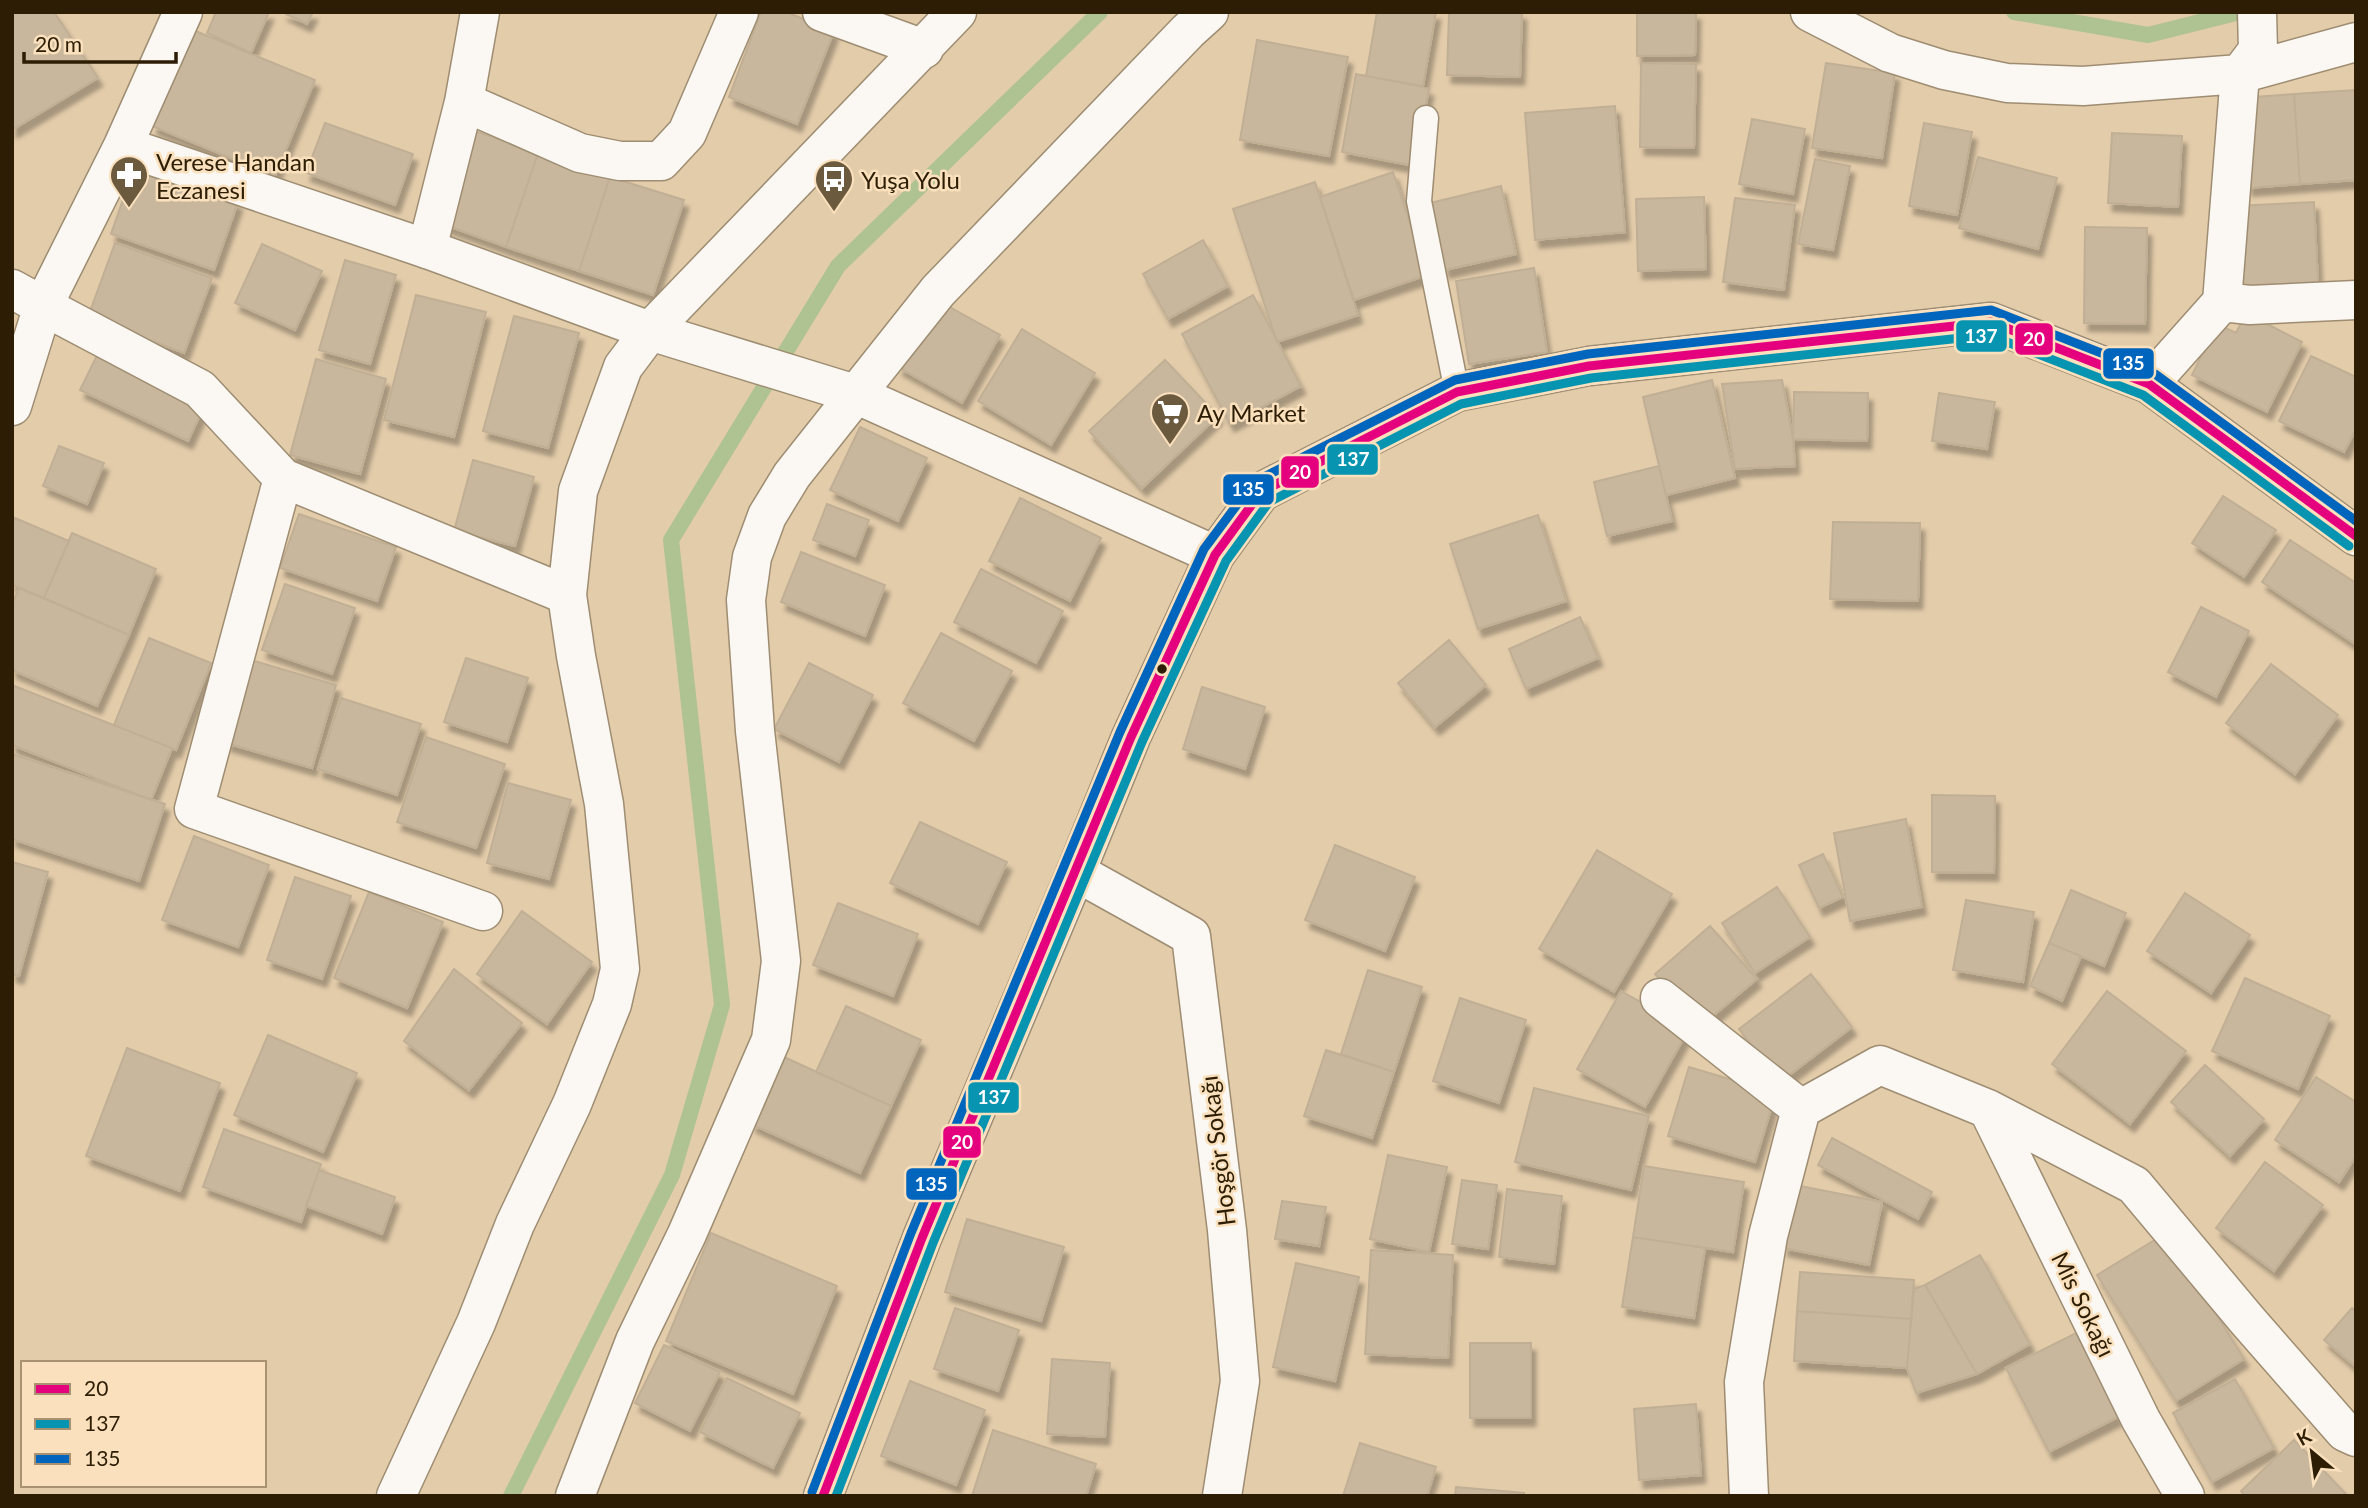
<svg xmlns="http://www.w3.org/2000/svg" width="2368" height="1508" viewBox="0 0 2368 1508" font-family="Lato,sans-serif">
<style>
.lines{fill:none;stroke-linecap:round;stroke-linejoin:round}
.stream{stroke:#afc292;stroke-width:16}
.building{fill:#c8b79c;stroke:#c1af95;stroke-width:2;filter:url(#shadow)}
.service-casing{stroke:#9e8d72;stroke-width:27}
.minor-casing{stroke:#9e8d72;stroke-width:41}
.tertiary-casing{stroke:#9e8d72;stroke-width:41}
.primary-casing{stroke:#9e8d72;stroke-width:41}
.service{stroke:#fbf7f2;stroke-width:24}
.minor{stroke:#fbf7f2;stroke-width:38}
.tertiary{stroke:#fbf7f2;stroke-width:38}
.primary{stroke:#fbf7f2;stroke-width:38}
.bus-1-casing{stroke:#fae0bc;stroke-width:14}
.bus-2-casing{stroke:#fae0bc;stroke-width:14}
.bus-3-casing{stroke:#fae0bc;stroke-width:14}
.bus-1{stroke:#e5007d;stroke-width:9}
.bus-2{stroke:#0794b0;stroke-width:9}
.bus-3{stroke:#0065bd;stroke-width:9}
.bus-dot{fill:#2c1d04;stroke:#fae0bc;stroke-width:2.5}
.labels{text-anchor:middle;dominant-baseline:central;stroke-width:5;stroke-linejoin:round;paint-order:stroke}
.poi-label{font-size:24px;fill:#2c1d04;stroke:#fae0bc;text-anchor:start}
.street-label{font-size:24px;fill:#2c1d04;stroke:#fae0bc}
.line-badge{stroke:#fae0bc;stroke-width:2.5}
.badge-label{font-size:19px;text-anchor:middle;font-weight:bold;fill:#fff}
</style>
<defs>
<filter id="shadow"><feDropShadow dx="4.5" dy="8" stdDeviation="2" flood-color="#0004"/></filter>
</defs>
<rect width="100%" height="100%" fill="#e3ccaa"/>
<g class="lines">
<path class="stream" d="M2014 12 2148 35 2240 12
M511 1496 672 1175 722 1005 671 540 838 266 1100 12"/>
</g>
<path class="building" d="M12 12H54L98 78 12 130Z
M216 12H269L251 53 207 33Z
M282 12H313L307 24Z
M761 12H786L834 31 797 124 729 97Z
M1377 12H1436L1423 86 1366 76Z
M1449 12H1522L1520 77 1447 75Z
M1637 12H1696L1695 55 1637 56Z
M193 30 315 80 275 176 152 126Z
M1257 40 1348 57 1329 156 1240 140Z
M1641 63 1696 64 1694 148 1640 147Z
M1826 63 1895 73 1882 158 1812 148Z
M1356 74 1429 88 1415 166 1342 152Z
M2355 90 2356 180 2300 184 2294 94Z
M2294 94 2300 184 2248 188 2241 98Z
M1615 106 1625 232 1535 240 1525 113Z
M1752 119 1805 129 1793 194 1739 184Z
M325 123 413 154 395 205 306 173Z
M1924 123 1972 132 1957 215 1909 206Z
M475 131 538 153 506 247 442 224Z
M2112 133 2182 136 2178 207 2108 203Z
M538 153 610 177 579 271 506 247Z
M1978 157 2057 178 2038 249 1959 228Z
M1815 159 1850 166 1833 250 1798 244Z
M135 165 238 202 214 270 111 234Z
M1393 172 1427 275 1354 300 1320 197Z
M610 177 684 200 653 295 579 271Z
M1315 182 1358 315 1277 342 1233 209Z
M1501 186 1516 254 1445 270 1430 203Z
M1704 197 1706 269 1638 271 1636 199Z
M1735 198 1795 205 1784 290 1723 282Z
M2314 202 2318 283 2240 288 2236 206Z
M2085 227 2147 228 2145 324 2084 323Z
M1203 240 1228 286 1168 319 1143 274Z
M115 243 212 278 184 353 88 317Z
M262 244 322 271 295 330 235 303Z
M345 260 396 275 370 364 319 350Z
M1534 268 1547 352 1469 364 1456 281Z
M416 295 486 312 454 437 384 420Z
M1253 295 1301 386 1230 424 1182 334Z
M935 299 1000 335 962 403 898 367Z
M2246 313 2302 342 2267 412 2192 375 2217 324 2236 333Z
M514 316 579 333 548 448 483 431Z
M1022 329 1095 373 1051 445 978 401Z
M100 349 207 400 188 441 80 390Z
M2311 356 2356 377V429L2344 452 2279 421Z
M316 359 386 379 360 474 290 455Z
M1165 360 1218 416 1142 488 1089 431Z
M1712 380 1735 478 1666 495 1643 397Z
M1782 380 1793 439 1795 466 1735 469 1722 384Z
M1794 392 1868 393 1867 441 1793 439Z
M1939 393 1995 402 1987 449 1932 441Z
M860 427 927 458 898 521 830 490Z
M59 446 104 463 87 504 43 486Z
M473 460 534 477 515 546 454 531Z
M1659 466 1672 521 1607 536 1594 482Z
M2223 496 2276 530 2244 577 2192 543Z
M1020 498 1101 538 1070 601 989 561Z
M827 504 869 520 855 556 813 540Z
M299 514 396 547 377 601 280 568Z
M1538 515 1566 601 1478 629 1450 544Z
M15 518 69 541 44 598 12 585V524Z
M1833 522 1920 523 1918 601 1830 599Z
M72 533 156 569 129 635 44 598Z
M2290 540 2356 583V640L2354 643 2262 582Z
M801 552 885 585 865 636 781 602Z
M981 569 1063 611 1036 663 954 622Z
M285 584 355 608 332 674 262 650Z
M19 588 129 635 97 706 12 670V604Z
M2201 607 2249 631 2216 697 2168 672Z
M1580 617 1598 658 1526 689 1509 649Z
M941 633 1012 671 974 741 903 703Z
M149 638 211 663 176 750 114 725Z
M1449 640 1486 685 1435 727 1398 683Z
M466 658 528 678 507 742 444 722Z
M251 660 336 685 312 768 226 743Z
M809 663 873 695 839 762 774 729Z
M2271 664 2338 715 2295 774 2226 723Z
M12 685 172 748 151 800 12 745Z
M1202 687 1265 707 1245 769 1183 749Z
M341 698 421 724 397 795 318 769Z
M426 737 505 764 476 848 397 822Z
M12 754 165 804 139 881 12 839Z
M508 783 571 800 549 879 487 863Z
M1932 795 1995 796 1994 873 1932 872Z
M1906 819 1922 907 1850 921 1834 833Z
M920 822 1007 862 978 924 890 883Z
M194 836 269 865 238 947 162 920Z
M1335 845 1415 877 1385 951 1305 920Z
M1597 850 1672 894 1614 992 1539 949Z
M1823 854 1843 897 1819 908 1799 865Z
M12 862 48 872 19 976 12 974Z
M295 877 351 896 322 979 267 960Z
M1777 887 1810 937 1755 973 1722 923Z
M2071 890 2126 913 2104 966 2049 943Z
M369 892 443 922 407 1008 334 978Z
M2185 893 2250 935 2211 993 2147 951Z
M1966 900 2034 912 2023 982 1953 970Z
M838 903 918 934 893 996 813 965Z
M522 911 592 962 547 1024 477 974Z
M1710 926 1757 979 1701 1026 1655 974Z
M2049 943 2081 956 2062 1001 2030 986Z
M454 969 522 1023 469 1090 404 1041Z
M1368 970 1422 987 1394 1072 1341 1054Z
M1811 974 1852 1027 1780 1082 1739 1029Z
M2245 978 2330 1016 2298 1089 2212 1051Z
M1621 991 1689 1029 1645 1107 1577 1069Z
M2107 991 2186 1051 2130 1124 2052 1064Z
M1460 998 1526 1020 1499 1103 1433 1081Z
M846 1006 921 1040 891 1106 816 1072Z
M268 1035 357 1073 323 1152 234 1115Z
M127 1048 220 1083 180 1191 86 1156Z
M1326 1050 1394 1072 1372 1138 1304 1116Z
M782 1056 891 1106 860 1173 751 1124Z
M2205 1065 2264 1119 2230 1156 2171 1102Z
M1689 1067 1776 1093 1755 1162 1668 1136Z
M2316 1077 2356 1102V1156L2339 1182 2275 1140Z
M1534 1088 1649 1116 1631 1190 1515 1162Z
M224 1129 321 1164 301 1222 203 1187Z
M1832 1138 1932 1192 1918 1219 1818 1165Z
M1388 1155 1447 1167 1429 1252 1370 1239Z
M2265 1162 2323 1205 2274 1271 2216 1228Z
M1644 1166 1744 1182 1733 1252 1633 1237Z
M319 1170 395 1197 382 1234 306 1206Z
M1462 1180 1497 1185 1488 1249 1452 1244Z
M1795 1185 1882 1202 1869 1265 1783 1248Z
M1507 1189 1562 1196 1554 1264 1499 1257Z
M1282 1201 1326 1207 1319 1246 1275 1239Z
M967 1219 1064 1247 1041 1321 945 1292Z
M711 1233 837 1286 793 1394 666 1341Z
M2166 1233 2244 1359 2176 1401 2097 1275Z
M1633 1237 1705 1248 1694 1318 1622 1307Z
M1371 1250 1453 1255 1448 1358 1365 1354Z
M1980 1255 2030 1344 1977 1374 1925 1285Z
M1296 1263 1359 1277 1335 1381 1273 1367Z
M1800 1272 1914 1280 1911 1319 1797 1311Z
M1925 1285 1977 1374 1916 1393 1907 1368 1914 1289Z
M955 1308 1019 1330 998 1391 934 1369Z
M2352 1308 2356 1312V1367L2324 1340Z
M1797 1311 1911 1319 1907 1368 1794 1361Z
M2076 1333 2118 1417 2049 1452 2006 1368Z
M1470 1343H1531V1418H1470Z
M664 1345 720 1372 690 1431 635 1403Z
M1052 1359 1110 1363 1105 1437 1047 1434Z
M727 1378 800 1413 773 1468 700 1432Z
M2235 1379 2274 1448 2212 1482 2173 1413Z
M910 1381 985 1410 956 1485 881 1456Z
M1696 1404 1701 1475 1639 1480 1634 1409Z
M993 1430 1096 1464 1086 1496H972Z
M2294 1440 2348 1496H2245L2241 1491Z
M1360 1443 1436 1467 1427 1496H1343Z
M1456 1487 1524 1493V1496H1455Z"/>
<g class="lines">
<defs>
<path id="service" d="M1426 118 1419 201 1457 392"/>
<path id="minor" d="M822 12 924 49
M1810 12 1890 53 1944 70 2007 83 2083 86 2240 74 2356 42
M464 102 580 153 620 161H661L687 133 739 12
M427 249 464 102 480 12
M2222 302 2250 305 2356 300
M43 306 200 389 283 478 567 595
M2149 384 2222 302 2240 74 2258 50 2257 12
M283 478 194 809 483 911
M1076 872 1191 936 1227 1230 1240 1381 1222 1496
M1660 998 1801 1109
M1988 1109 2141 1420 2185 1496
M396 1496 476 1323 515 1224 572 1104 612 1004 620 969 604 804 576 656 567 595 578 491 623 367 650 331 957 12
M575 1496 635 1341 687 1234 771 1040 781 961 755 731 746 600 752 557 767 516 792 475 938 291 1188 31 1209 12
M1749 1496 1744 1382 1768 1236 1801 1109 1880 1065 1988 1109 2134 1185 2247 1320 2345 1432 2356 1437"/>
<path id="tertiary" d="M123 146 427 249 650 331 855 394 1215 555
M12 289 43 306
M12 406 43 306 123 146 183 12"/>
<path id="primary" d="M823 1496 922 1238 1076 872 1131 737 1215 555 1261 492 1457 392 1589 366 1991 322 2149 384 2356 536"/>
</defs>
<use href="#service" class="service-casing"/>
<use href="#minor" class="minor-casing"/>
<use href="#tertiary" class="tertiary-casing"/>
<use href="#primary" class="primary-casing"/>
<use href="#service" class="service"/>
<use href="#minor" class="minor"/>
<use href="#tertiary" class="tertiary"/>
<use href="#primary" class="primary"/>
<defs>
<path id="bus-1" d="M823 1496 922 1238 1131 737 1215 555 1261 492 1457 392 1589 366 1991 322 2149 384 2356 536"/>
<path id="bus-2" d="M836 1496 933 1243 1142 742 1226 561 1269 502 1461 404 1591 378 1989 335 2143 395 2349 546"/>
<path id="bus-3" d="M812 1492 911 1233 1120 732 1204 549 1254 482 1455 380 1588 354 1991 310 2155 374 2356 521"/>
</defs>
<use href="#bus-1" class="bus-1-casing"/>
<use href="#bus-2" class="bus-2-casing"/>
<use href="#bus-3" class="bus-3-casing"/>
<use href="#bus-1" class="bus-1"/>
<use href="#bus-2" class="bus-2"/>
<use href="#bus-3" class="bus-3"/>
</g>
<defs>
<symbol id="pharmacy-pin" viewBox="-11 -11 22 30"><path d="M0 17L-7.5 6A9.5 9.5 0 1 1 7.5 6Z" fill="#6c5a3e" stroke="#fae0bc"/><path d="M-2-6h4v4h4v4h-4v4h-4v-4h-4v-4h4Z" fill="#fff"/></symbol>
<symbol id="bus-pin" viewBox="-11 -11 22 30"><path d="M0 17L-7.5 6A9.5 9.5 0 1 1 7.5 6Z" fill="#6c5a3e" stroke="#fae0bc"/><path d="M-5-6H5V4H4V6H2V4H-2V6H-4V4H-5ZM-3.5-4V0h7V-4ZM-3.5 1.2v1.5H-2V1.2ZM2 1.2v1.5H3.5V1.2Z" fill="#fff"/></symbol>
<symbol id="supermarket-pin" viewBox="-11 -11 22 30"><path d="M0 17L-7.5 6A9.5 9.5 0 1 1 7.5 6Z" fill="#6c5a3e" stroke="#fae0bc"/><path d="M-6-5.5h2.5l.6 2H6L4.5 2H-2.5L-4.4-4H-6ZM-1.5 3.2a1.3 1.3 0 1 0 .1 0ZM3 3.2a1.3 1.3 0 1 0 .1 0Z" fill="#fff"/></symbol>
</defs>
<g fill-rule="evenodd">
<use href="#pharmacy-pin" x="107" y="153" width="44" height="60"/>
<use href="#bus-pin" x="812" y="157" width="44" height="60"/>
<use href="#supermarket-pin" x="1148" y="390" width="44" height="60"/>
</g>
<circle class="bus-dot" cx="1162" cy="669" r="6"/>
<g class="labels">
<g class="poi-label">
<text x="156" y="161">Verese Handan<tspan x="156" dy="28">Eczanesi</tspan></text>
<text x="861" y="179">Yuşa Yolu</text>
<text x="1197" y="412">Ay Market</text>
</g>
<g class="street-label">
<text transform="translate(1217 1151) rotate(-97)">Hoşgör Sokağı</text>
<text transform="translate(2084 1304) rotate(64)">Mis Sokağı</text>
</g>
</g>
<g class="line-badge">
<rect x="1955" y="319" width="53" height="34" rx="7" fill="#0794b0"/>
<rect x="2014" y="322" width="40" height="34" rx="7" fill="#e5007d"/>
<rect x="2102" y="347" width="53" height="33" rx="7" fill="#0065bd"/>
<rect x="1326" y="443" width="53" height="33" rx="7" fill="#0794b0"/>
<rect x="1280" y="455" width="40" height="34" rx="7" fill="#e5007d"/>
<rect x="1222" y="473" width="53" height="33" rx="7" fill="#0065bd"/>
<rect x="967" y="1081" width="53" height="33" rx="7" fill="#0794b0"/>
<rect x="942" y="1125" width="40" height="34" rx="7" fill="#e5007d"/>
<rect x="905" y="1167" width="53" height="34" rx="7" fill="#0065bd"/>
</g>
<g class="badge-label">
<text x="1981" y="343">137</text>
<text x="2034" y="346">20</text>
<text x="2128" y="370">135</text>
<text x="1353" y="466">137</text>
<text x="1300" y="479">20</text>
<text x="1248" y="496">135</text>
<text x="994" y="1104">137</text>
<text x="962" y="1149">20</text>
<text x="931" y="1191">135</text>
</g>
<rect width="2368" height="1508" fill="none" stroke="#2c1d04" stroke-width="28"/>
<rect x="21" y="1361" width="245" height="126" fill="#fae0bc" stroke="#a89272" stroke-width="2"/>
<rect x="35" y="1384" width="35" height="10" fill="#e5007d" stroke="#a89272" stroke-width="2"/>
<text x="84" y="1396" font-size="21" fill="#2c1d04">20</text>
<rect x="35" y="1419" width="35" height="10" fill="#0794b0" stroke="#a89272" stroke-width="2"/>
<text x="84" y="1431" font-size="21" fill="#2c1d04">137</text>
<rect x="35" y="1454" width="35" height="10" fill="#0065bd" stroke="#a89272" stroke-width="2"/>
<text x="84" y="1466" font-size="21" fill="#2c1d04">135</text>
<g transform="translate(2312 1452) rotate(331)" stroke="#fae0bc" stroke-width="5" paint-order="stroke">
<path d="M0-5L12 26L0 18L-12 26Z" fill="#2c1d04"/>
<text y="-10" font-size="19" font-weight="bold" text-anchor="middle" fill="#2c1d04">K</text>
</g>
<path d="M24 52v10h152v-10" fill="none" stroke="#2c1d04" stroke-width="3.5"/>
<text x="35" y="52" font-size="21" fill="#2c1d04" stroke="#fae0bc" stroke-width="5" paint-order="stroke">20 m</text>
</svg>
